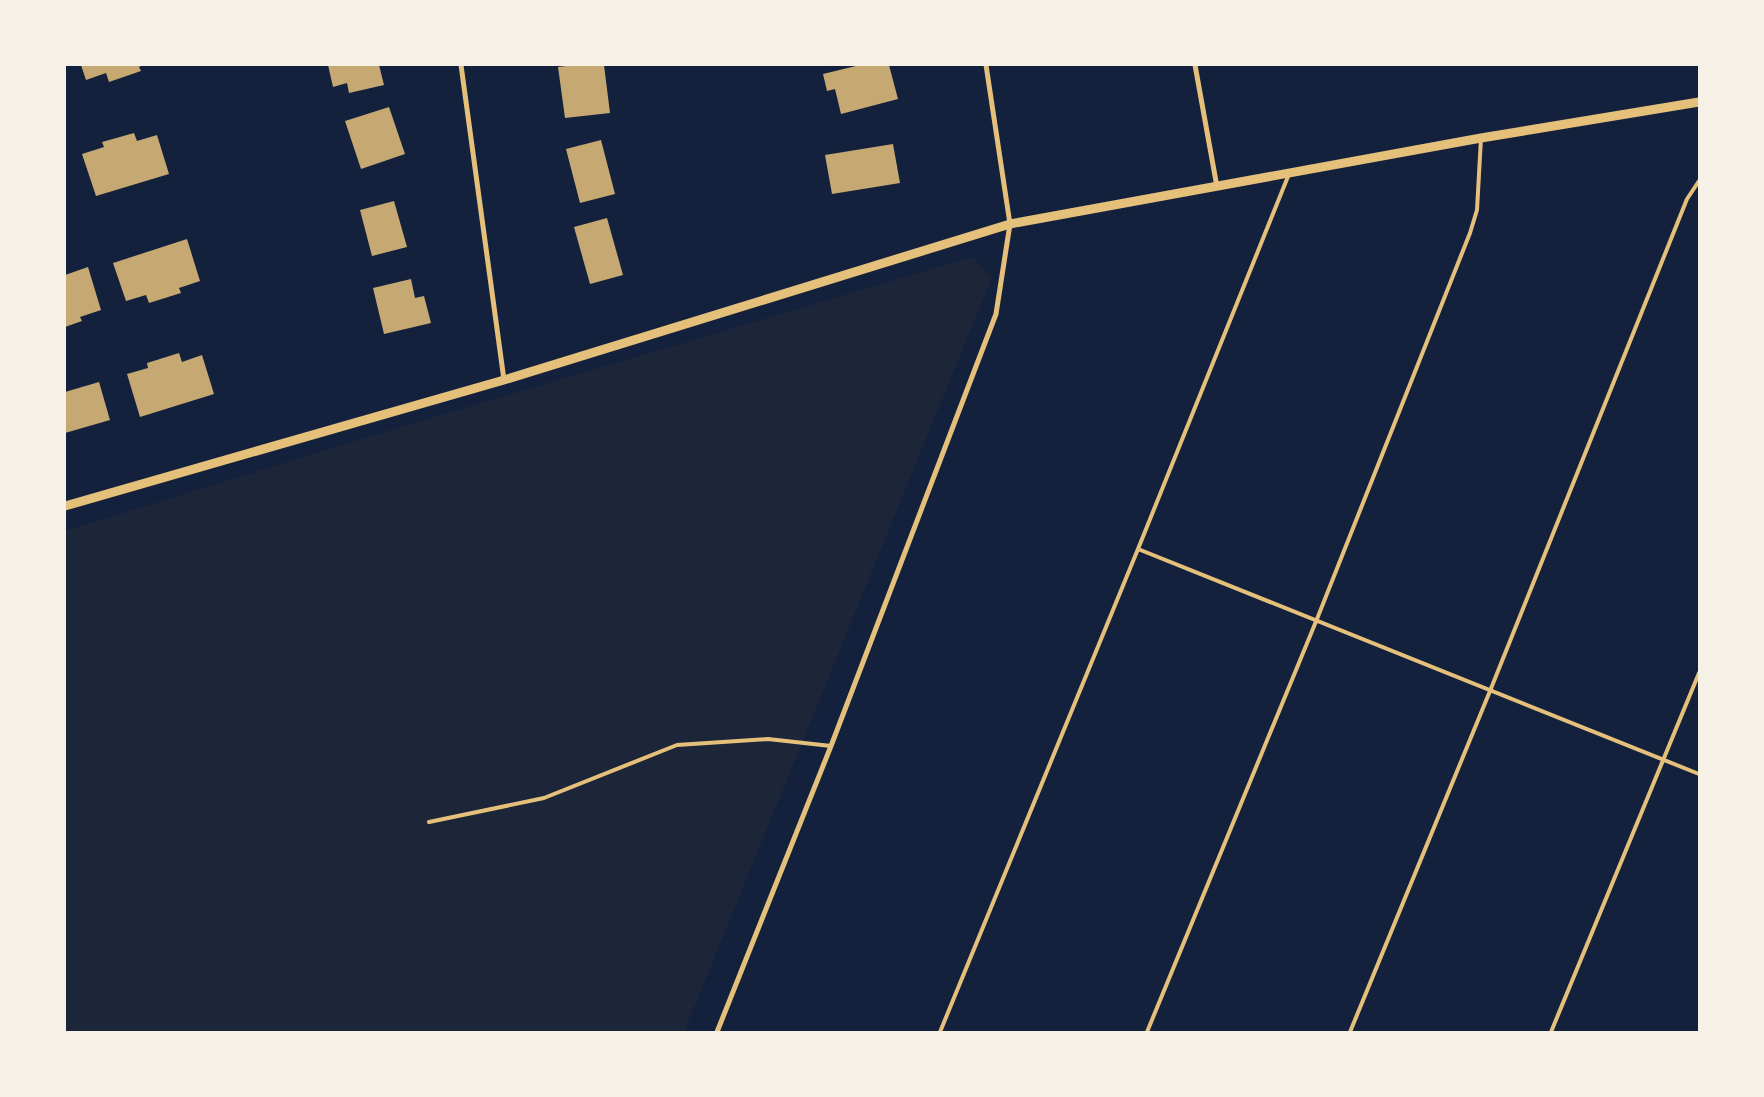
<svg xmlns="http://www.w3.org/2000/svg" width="1764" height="1097" viewBox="0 0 1764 1097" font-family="'Noto Serif',serif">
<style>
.green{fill:#1d2539}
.building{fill:#c6a872}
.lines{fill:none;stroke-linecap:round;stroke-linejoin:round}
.service{stroke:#e5c07b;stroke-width:4}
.minor{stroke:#e5c07b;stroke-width:5}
.tertiary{stroke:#e5c07b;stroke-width:9}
</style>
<rect width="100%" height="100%" fill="#14213d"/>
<path class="green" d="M972 257 992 277 684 1032H65V531L384 432Z"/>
<path class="building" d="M81 65H143L139 67 141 71 109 82 106 73 86 80Z
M328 65H379L384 85 349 93 347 83 333 87Z
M574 65H604L610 113 565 118 558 67Z
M860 65H889L898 99 841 114 835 89 827 91 823 74Z
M389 107 405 154 361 169 345 121Z
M134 133 137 141 157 135 169 174 96 196 82 154 104 147 102 142Z
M601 140 615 194 580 203 566 149Z
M893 144 900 183 832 194 825 155Z
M394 201 407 247 372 256 360 210Z
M607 218 623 275 590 284 574 227Z
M187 239 200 281 179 288 181 293 149 303 146 295 126 301 113 263Z
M88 267 101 310 80 317 82 321 65 327V275Z
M411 279 415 298 424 296 431 323 384 334 373 288Z
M179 353 182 362 202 355 214 394 140 417 127 374 148 368 147 363Z
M99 382 110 420 65 433V392Z"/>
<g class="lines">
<path class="service" d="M1289 174 1138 549 1699 774
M429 822 544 798 677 745 768 739 831 746
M940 1032 1138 549
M1147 1032 1317 619 1470 233 1477 210 1481 138
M1350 1032 1490 691 1687 199 1699 181
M1551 1032 1699 673"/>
<path class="minor" d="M461 65 504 380
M1195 65 1217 187
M717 1032 831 746 996 314 1010 224 986 65"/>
<path class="tertiary" d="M65 506 504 380 1010 224 1481 138 1699 102"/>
</g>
<rect width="1764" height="1097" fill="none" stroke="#f6f1e7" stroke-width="132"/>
</svg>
